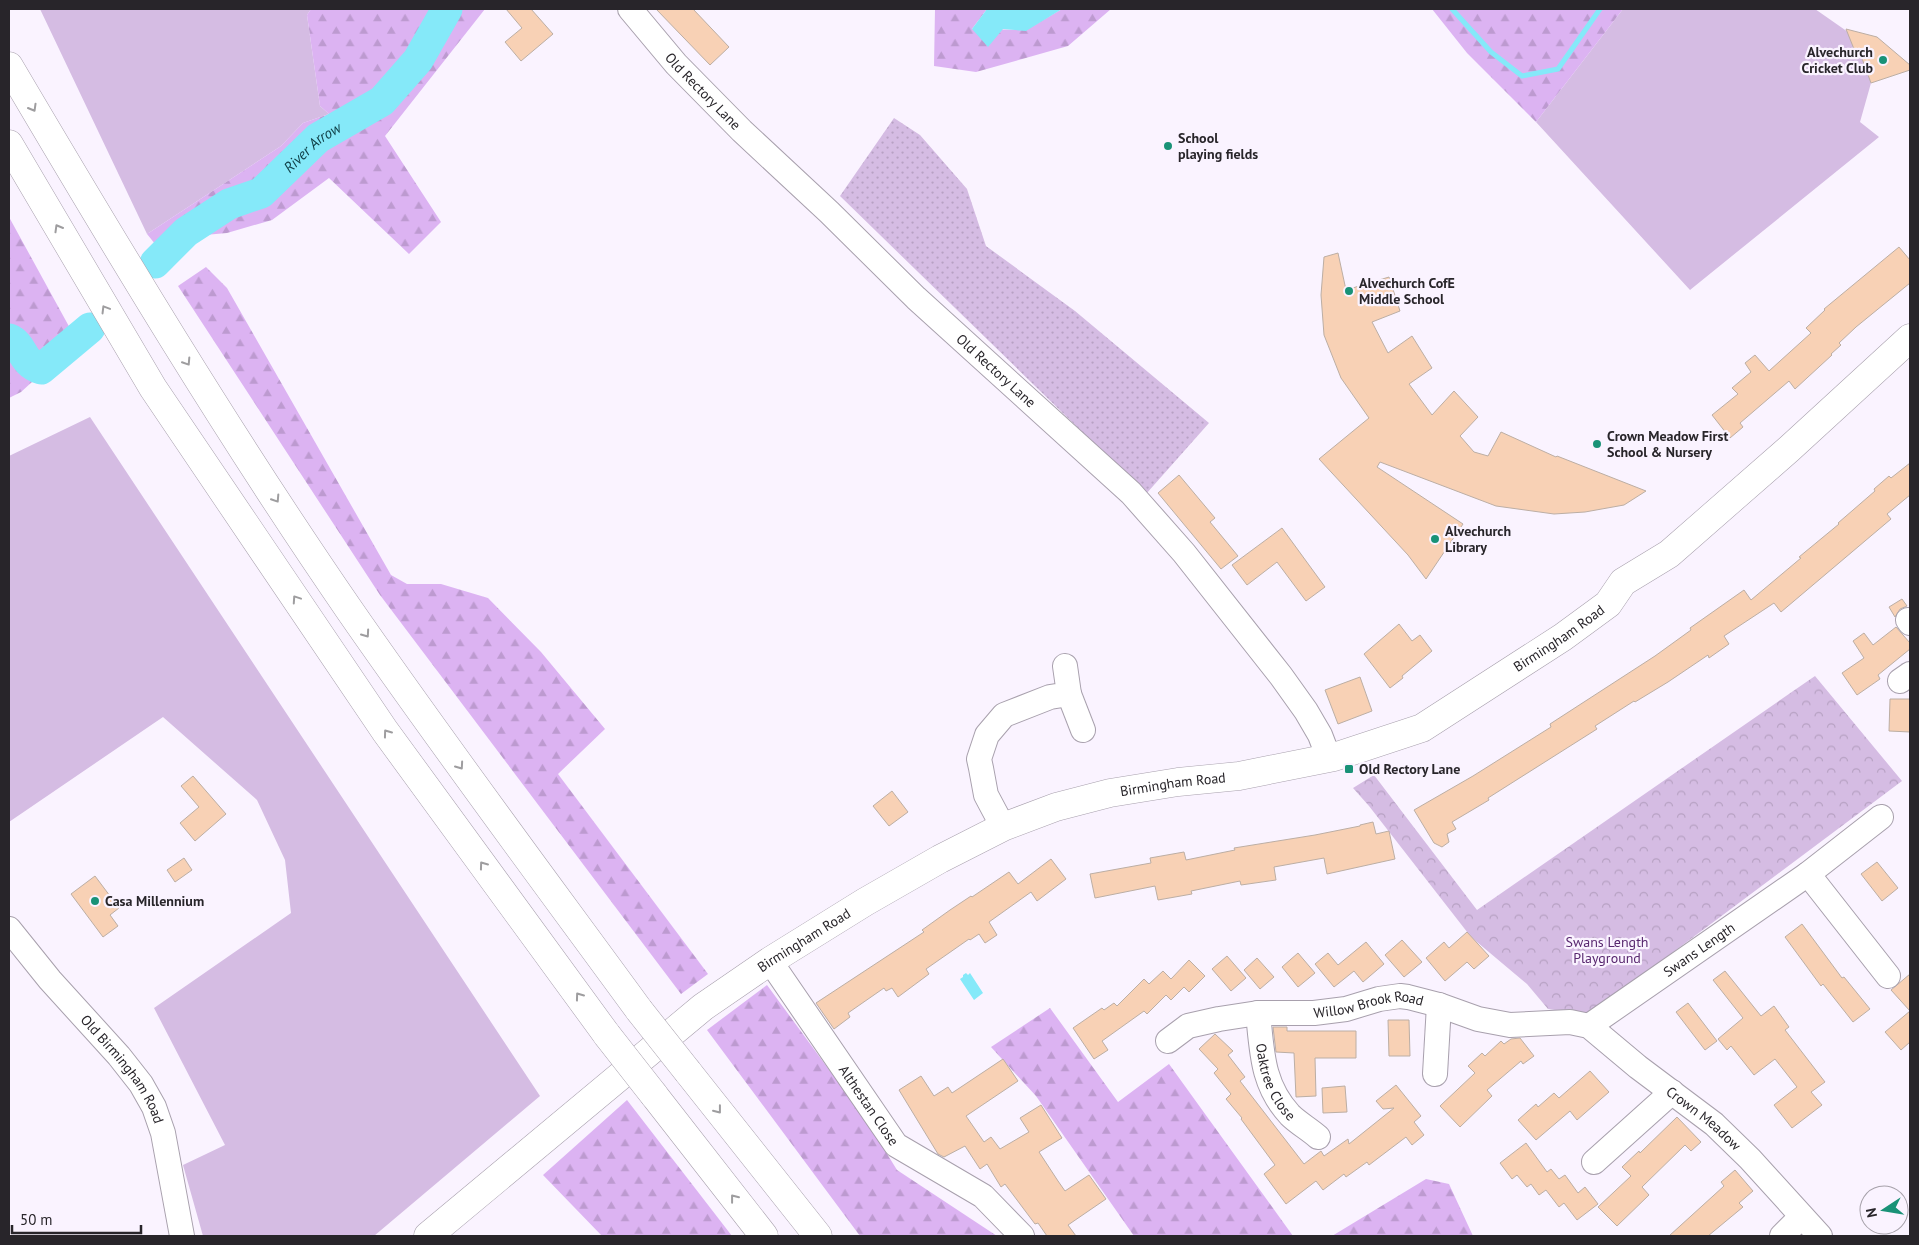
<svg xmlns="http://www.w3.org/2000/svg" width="1919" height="1245" viewBox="0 0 1919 1245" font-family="'PT Sans',sans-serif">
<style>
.grass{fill:#d5bce3}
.forest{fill:url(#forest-firs)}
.park{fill:url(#park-crowns)}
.garden{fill:url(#garden-dots)}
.water{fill:#85e9f9}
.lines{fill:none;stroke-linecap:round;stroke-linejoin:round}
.stream{stroke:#85e9f9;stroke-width:5}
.river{stroke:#85e9f9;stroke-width:31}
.building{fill:#f8d1b5;stroke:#bcaea4}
.minor-casing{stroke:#a8a0ad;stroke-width:26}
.major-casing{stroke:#a8a0ad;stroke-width:29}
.highway-casing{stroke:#a8a0ad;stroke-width:29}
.minor{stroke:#fff;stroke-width:24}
.major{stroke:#fff;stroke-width:28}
.highway{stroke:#fff;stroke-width:28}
.highway-bridge-casing{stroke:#a8a0ad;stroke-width:29;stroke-linecap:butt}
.highway-bridge{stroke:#fff;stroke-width:28}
.oneway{stroke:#9e9d9f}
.poi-dot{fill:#199277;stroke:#faf3ff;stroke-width:2}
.labels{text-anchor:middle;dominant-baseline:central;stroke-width:4.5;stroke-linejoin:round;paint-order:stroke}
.poi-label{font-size:14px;font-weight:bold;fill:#28252a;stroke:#faf3ff;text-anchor:start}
.street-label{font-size:14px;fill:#28252a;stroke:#faf3ff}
.park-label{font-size:14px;fill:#58276f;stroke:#faf3ff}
.water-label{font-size:15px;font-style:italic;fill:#0f3e45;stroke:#faf3ff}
</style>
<defs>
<pattern id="forest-firs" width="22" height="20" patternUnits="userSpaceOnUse" patternTransform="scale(1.25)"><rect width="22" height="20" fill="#dcb3f2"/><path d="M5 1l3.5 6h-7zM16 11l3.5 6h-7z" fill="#bd9ad0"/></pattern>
<pattern id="park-crowns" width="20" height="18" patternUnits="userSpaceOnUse" patternTransform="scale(1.25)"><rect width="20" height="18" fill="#d5bce3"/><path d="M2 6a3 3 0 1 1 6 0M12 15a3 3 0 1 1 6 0" fill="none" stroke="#b7a1c3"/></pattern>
<pattern id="garden-dots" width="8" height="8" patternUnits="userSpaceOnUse" patternTransform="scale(1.25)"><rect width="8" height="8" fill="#d5bce3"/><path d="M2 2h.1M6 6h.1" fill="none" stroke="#b7a1c3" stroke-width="1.8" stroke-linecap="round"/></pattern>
</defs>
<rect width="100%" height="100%" fill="#faf3ff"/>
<path class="grass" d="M40 9H311L307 15 320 106 329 114 303 123 281 146 147 234Z
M1623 9H1815L1848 32 1856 53H1860L1871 83 1860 122 1879 137 1690 290 1536 122Z
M90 417 540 1096 374 1236H203L183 1165 225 1145 154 1008 291 913 285 860 257 800 163 717 9 822V456Z"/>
<path class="forest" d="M311 9H485L385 136 441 222 409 254 329 178 272 220 227 233 205 235 168 260 147 234 281 146 303 123 329 114 320 106 307 15Z
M935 9H987L972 29 1026 30 1062 9H1111L1068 46 976 72 934 66Z
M1432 9H1623L1536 122 1467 53Z
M9 217 77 341 21 392 9 398Z
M206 267 227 288 391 575 407 584H441L488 598 541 652 605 729 558 774 708 974 681 994 380 595 178 286Z
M767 985 868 1123 897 1170 997 1236H860L707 1030Z
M1050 1008 1118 1102 1169 1064 1293 1236H1134L1036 1096 991 1047Z
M627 1100 732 1236H602L543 1175Z
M1426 1179 1449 1184 1473 1236H1332Z"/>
<path class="park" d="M1815 676 1902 781 1589 1015 1548 1009 1527 984 1471 937 1369 806 1353 788 1374 775 1477 910Z"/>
<path class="garden" d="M894 118 920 135 967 189 986 246 1075 311 1209 423 1146 494 840 196Z"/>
<path class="water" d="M987 9H1062L1026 31 1003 29 988 47 972 29Z
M966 973 968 975 970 973 983 993 974 1000 960 979 963 977V975Z"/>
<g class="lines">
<path class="stream" d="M440 9 444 12
M1452 9 1491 52 1522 76 1558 69 1600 9"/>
<g class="river">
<path id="s1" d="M155 263 186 232 229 204 261 193 318 138 382 101 418 60 447 9"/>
<path d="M9 339C24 345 21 363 41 369L90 328"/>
</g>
</g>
<path class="building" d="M506 9H531L553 34 521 61 505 42 522 28Z
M656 9H693L729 47 710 65Z
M1846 29 1877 37 1910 65V70L1871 83 1860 53 1856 54Z
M1899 247 1910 260V283L1856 327 1839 343 1841 345 1831 354 1832 355 1795 389 1789 381 1740 423 1743 427 1730 438 1712 415 1738 394 1732 388 1751 372 1745 363 1755 355 1769 371 1811 333 1806 328 1825 310 1824 309Z
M1338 253 1346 290 1389 277 1400 311 1372 322 1388 353 1412 336 1432 368 1409 384 1432 415 1454 391 1478 417 1460 436 1474 452 1488 456 1501 432 1556 457 1557 456 1646 491 1624 505 1585 512 1554 514 1496 506 1380 462 1377 467 1463 524 1426 579 1408 555 1319 459 1369 418 1341 378 1324 335 1321 295 1324 257Z
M1910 463V495L1887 514 1891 519 1781 612 1774 603 1724 636 1729 644 1709 658 1708 655 1668 682 1635 702 1634 701 1595 726 1597 729 1488 798 1489 800 1452 822 1456 829 1447 834 1449 842 1442 847 1434 843 1414 810 1473 776 1551 727 1550 724 1655 656 1691 630 1690 628 1744 590 1751 600 1801 558 1799 557 1839 524 1838 523 1875 491 1874 489 1889 476 1891 478Z
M1179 475 1215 518 1210 522 1238 556 1221 569 1158 493Z
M1282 528 1325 587 1306 601 1277 562 1247 585 1232 565Z
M1902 599 1907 606 1900 609 1895 617 1889 607Z
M1399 624 1412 641 1420 635 1432 651 1402 676 1403 678 1390 688 1364 654Z
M1896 627 1910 643V649L1878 675 1880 679 1857 695 1842 673 1864 658 1853 641 1864 633 1873 645Z
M1360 677 1372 711 1338 724 1325 690Z
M1890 699H1910V732L1889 731Z
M193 776 226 814 195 841 180 823 199 807 181 786Z
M892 791 908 812 889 826 873 806Z
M1373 822 1376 834 1389 831 1395 859 1327 874 1324 858 1274 867 1276 880 1241 885 1240 881 1191 891 1192 894 1158 900 1155 886 1095 898 1090 874 1151 863 1150 858 1184 852 1186 860 1235 850 1234 848 1315 835 1360 826V825Z
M184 858 192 870 175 882 167 870Z
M1051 859 1066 879 1037 901 1031 892 989 922 997 935 985 943 979 934 970 940 969 939 926 969 929 974 898 997 892 988 886 991 884 988 848 1013 850 1017 834 1029 816 1003 924 932 922 930 950 910 971 896 972 897 1009 872 1018 884Z
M1877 862 1898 888 1882 901 1861 874Z
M95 876 119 908 110 915 118 926 103 937 71 894Z
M1802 924 1842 978 1844 977 1870 1009 1853 1022 1823 984 1821 986 1785 937Z
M1467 932 1489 956 1474 969 1467 962 1445 981 1426 958 1444 942 1449 948Z
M1402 940 1422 962 1404 977 1385 955Z
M1366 942 1384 964 1363 982 1354 971 1334 987 1315 964 1328 953 1338 965Z
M1298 953 1315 973 1298 987 1282 967Z
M1227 956 1246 978 1231 991 1212 969Z
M1257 958 1274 977 1260 989 1244 970Z
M1189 960 1205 976 1189 992 1184 987 1171 1000 1166 995 1147 1014 1144 1011 1102 1041 1108 1050 1094 1059 1073 1028 1102 1008 1104 1010 1114 1003 1117 1006 1144 979 1149 984 1163 971 1171 979Z
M1725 971 1761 1016 1774 1006 1789 1027 1785 1030 1825 1082 1811 1092 1822 1105 1792 1128 1774 1105 1797 1087 1775 1059 1754 1075 1731 1046 1727 1050 1718 1039 1743 1018 1713 980Z
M1910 974V1042L1901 1050 1885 1032 1910 1011 1891 990Z
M1688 1003 1717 1041 1705 1050 1676 1012Z
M1388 1020H1409L1410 1056H1389Z
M1273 1027H1287V1031H1356V1058H1315L1316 1096 1296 1097 1294 1053 1276 1052Z
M1215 1034 1233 1051 1228 1055 1245 1077 1240 1081 1304 1164 1321 1151 1324 1156 1348 1139 1349 1144 1394 1108 1383 1109 1376 1101 1396 1085 1421 1116 1414 1122 1424 1135 1412 1145 1406 1137 1369 1165 1367 1162 1346 1177 1344 1174 1323 1190 1316 1181 1286 1204 1264 1174 1275 1165 1241 1119 1242 1118 1226 1099 1231 1094 1214 1073 1218 1069 1199 1049Z
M1520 1038 1534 1056 1523 1064 1521 1061 1487 1090 1492 1096 1460 1127 1440 1106 1475 1073 1468 1066 1482 1053 1485 1056 1501 1041 1504 1044 1511 1039Z
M1003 1059 1018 1081 966 1116 984 1142 991 1137 1000 1149 1029 1132 1020 1118 1041 1105 1062 1138 1039 1152 1058 1181 1065 1191 1089 1175 1106 1199 1068 1225 1076 1236H1047L1038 1223 1035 1224 1005 1184 1001 1187 987 1164 980 1169 965 1146 944 1157 938 1154 899 1090 921 1076 934 1096 948 1087 952 1093Z
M1590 1071 1609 1092 1577 1120 1570 1111 1536 1140 1518 1120 1536 1104 1538 1107 1554 1093 1559 1098Z
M1345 1086 1347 1112 1323 1113 1322 1088Z
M1677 1117 1701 1142 1691 1151 1685 1145 1642 1187 1649 1195 1617 1226 1598 1207 1631 1176 1622 1167 1639 1151 1640 1153Z
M1526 1143 1547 1172 1551 1169 1559 1179 1565 1175 1578 1193 1585 1187 1598 1204 1577 1220 1564 1203 1559 1207 1546 1190 1539 1195 1531 1184 1527 1187 1517 1175 1512 1179 1500 1163Z
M1735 1170 1753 1191 1739 1203 1743 1207 1708 1236H1669L1724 1186 1721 1182Z"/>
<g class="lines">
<defs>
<g id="minor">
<path id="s2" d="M630 9 676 64 742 131 829 212 916 298 1131 493 1184 553 1281 676 1306 711 1320 735 1325 748 1334 757"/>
<path d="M1908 620 1910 623"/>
<path d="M1900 681 1910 674"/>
<path d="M1069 694 1083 730"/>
<path d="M1003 827 986 795 981 768 979 759 987 735 1004 715 1050 697 1069 694 1065 666"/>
<path d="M1808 874 1888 976"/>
<path id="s3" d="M9 929 50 980 119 1056 141 1084 154 1107 163 1133 182 1236"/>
<path id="s4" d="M770 961 896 1145 983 1196 1022 1236"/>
<path id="s5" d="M1258 1013C1262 1052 1262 1085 1290 1115 1298 1123 1309 1129 1318 1137"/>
<path id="s6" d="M1589 1026 1808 874 1881 817"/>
<path id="s7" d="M1168 1041 1188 1026 1219 1019 1258 1013H1314L1346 1009 1379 999 1400 996 1408 997 1439 1005 1478 1019 1510 1025 1570 1022 1589 1026 1638 1067 1714 1124 1750 1159 1820 1236"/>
<path d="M1435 1074 1439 1005"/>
<path d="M1594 1162 1672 1092"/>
<path d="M1782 1236 1801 1217"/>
</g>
<g id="major">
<path id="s8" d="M428 1236 703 1007 770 961 865 902 940 859 1003 827 1056 807 1110 793 1178 782 1239 776 1334 757 1422 728 1563 637 1608 604 1623 582 1669 554 1789 449 1910 338"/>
</g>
<path id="highway" d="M9 66C117 249 227 432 348 608 442 744 541 876 639 1010
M9 144 153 388 385 731 607 1035
M688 1072 818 1236
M654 1095 764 1236"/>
</defs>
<use href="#minor" class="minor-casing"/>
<use href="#major" class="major-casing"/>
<use href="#highway" class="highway-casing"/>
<use href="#minor" class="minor"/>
<use href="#major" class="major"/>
<use href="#highway" class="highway"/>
<defs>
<path id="highway-bridge" d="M639 1010 688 1072
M607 1035 654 1095"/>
</defs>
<use href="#highway-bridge" class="highway-bridge-casing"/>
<use href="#highway-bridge" class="highway-bridge"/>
</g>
<defs><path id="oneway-chevron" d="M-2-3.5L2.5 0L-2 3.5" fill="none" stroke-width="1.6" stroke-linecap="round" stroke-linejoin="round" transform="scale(1.25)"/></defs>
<g class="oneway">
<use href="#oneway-chevron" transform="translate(33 108) rotate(60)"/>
<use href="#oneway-chevron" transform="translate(58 228) rotate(-120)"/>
<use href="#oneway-chevron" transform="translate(105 309) rotate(-121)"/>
<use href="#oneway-chevron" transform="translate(187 362) rotate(57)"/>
<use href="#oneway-chevron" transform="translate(276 499) rotate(57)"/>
<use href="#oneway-chevron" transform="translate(296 599) rotate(-124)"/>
<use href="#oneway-chevron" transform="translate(366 634) rotate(55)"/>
<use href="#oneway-chevron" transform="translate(387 733) rotate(-126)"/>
<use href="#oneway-chevron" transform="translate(460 766) rotate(55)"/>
<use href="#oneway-chevron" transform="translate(483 865) rotate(-126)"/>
<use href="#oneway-chevron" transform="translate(579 996) rotate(-126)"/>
<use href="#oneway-chevron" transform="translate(718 1110) rotate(52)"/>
<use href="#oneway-chevron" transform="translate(734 1198) rotate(-128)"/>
</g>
<g class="poi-dot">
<circle cx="1883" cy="60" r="5"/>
<circle cx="1168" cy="146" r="5"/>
<circle cx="1349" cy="291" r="5"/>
<circle cx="1597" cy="444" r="5"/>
<circle cx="1435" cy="539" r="5"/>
<rect x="1344" y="764" width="10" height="10" rx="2.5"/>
<circle cx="95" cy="901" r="5"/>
</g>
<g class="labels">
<g class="poi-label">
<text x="1873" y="52" text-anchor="end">Alvechurch<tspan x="1873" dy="16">Cricket Club</tspan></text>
<text x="1178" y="138">School<tspan x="1178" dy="16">playing fields</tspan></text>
<text x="1359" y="283">Alvechurch CofE<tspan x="1359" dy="16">Middle School</tspan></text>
<text x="1607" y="436">Crown Meadow First<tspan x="1607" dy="16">School &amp; Nursery</tspan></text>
<text x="1445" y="531">Alvechurch<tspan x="1445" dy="16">Library</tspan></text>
<text x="1359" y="769">Old Rectory Lane</text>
<text x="105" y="901">Casa Millennium</text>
</g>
<g class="street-label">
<text stroke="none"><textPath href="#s2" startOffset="110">Old Rectory Lane</textPath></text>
<text stroke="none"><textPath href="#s2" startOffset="515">Old Rectory Lane</textPath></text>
<text stroke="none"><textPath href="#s8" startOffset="1304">Birmingham Road</textPath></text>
<text stroke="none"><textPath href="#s8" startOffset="884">Birmingham Road</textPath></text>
<text stroke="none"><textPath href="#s8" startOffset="479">Birmingham Road</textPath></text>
<text stroke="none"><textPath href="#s6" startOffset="134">Swans Length</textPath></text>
<text stroke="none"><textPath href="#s7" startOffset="208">Willow Brook Road</textPath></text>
<text stroke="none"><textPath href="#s3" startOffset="181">Old Birmingham Road</textPath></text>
<text stroke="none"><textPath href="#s5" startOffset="72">Oaktree Close</textPath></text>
<text stroke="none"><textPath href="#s4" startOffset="175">Althestan Close</textPath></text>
<text stroke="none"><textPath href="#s7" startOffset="581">Crown Meadow</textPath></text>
</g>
<g class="park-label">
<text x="1607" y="942">Swans Length<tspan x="1607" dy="16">Playground</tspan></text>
</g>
<g class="water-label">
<text stroke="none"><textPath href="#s1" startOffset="198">River Arrow</textPath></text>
</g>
</g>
<rect width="1919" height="1245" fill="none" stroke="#28252a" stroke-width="20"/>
<g transform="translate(1884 1210) rotate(258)"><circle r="24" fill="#faf3ff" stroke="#a6a1aa"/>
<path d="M0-4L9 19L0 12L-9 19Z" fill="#199277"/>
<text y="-8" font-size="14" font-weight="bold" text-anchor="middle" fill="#28252a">N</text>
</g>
<path d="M12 1225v8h129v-8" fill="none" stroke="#28252a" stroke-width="2.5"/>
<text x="20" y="1225" font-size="15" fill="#28252a" stroke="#faf3ff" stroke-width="4" paint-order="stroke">50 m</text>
</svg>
